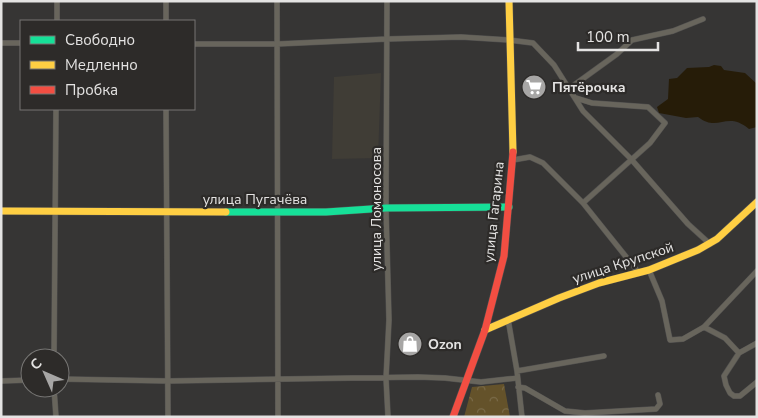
<svg xmlns="http://www.w3.org/2000/svg" width="758" height="418" viewBox="0 0 758 418" font-family="'Nunito Sans',sans-serif">
<style>
.built{fill:#403d36}
.park{fill:url(#park-crowns)}
.water{fill:#261c08}
.lines{fill:none;stroke-linecap:round;stroke-linejoin:round}
.street-casing{stroke:#525150;stroke-width:6}
.fast-casing{stroke:#525150;stroke-width:8}
.slow-casing{stroke:#525150;stroke-width:8}
.jam-casing{stroke:#525150;stroke-width:8}
.street{stroke:#68655c;stroke-width:5}
.fast{stroke:#16e098;stroke-width:7}
.slow{stroke:#ffcf43;stroke-width:7}
.jam{stroke:#f24e42;stroke-width:7}
.labels{text-anchor:middle;dominant-baseline:central;stroke-width:4.5;stroke-linejoin:round;paint-order:stroke}
.poi-label{font-size:14px;font-weight:bold;fill:#e4e3e2;stroke:#2d2b29;text-anchor:start}
.street-label{font-size:14px;fill:#e4e3e2;stroke:#2d2b29}
</style>
<defs>
<pattern id="park-crowns" width="20" height="18" patternUnits="userSpaceOnUse" patternTransform="scale(1.25)"><rect width="20" height="18" fill="#64522a"/><path d="M2 6a3 3 0 1 1 6 0M12 15a3 3 0 1 1 6 0" fill="none" stroke="#7a6b49"/></pattern>
</defs>
<rect width="100%" height="100%" fill="#363534"/>
<path class="built" d="M381 73 378 158 332 159 334 77Z"/>
<path class="park" d="M504 384 510 417H464L472 387Z"/>
<path class="water" d="M714 65 721 66 724 70 745 73 757 84V127L749 129C726 110 719 133 698 117L686 118 659 113 657 107 668 99 669 79 677 78 687 68 709 67Z"/>
<g class="lines">
<defs>
<path id="street" d="M277 1 278 417
M387 1 386 208 389 320 386 378 388 417
M57 21V1
M166 21V1
M1 43H21
M194 44H277L387 39 461 37 509 40 533 43 554 65 583 111 631 159 688 224 710 244
M570 88 617 54 632 40 673 31 703 19
M576 98 592 103 648 107 665 123 650 143 583 203
M166 109 168 417
M513 160 530 157 543 163 583 203 639 273
M649 270 662 301 670 340 683 339 704 327 757 271
M508 319 517 371 522 417
M704 327 725 338 739 353 757 343
M739 353 724 376 726 385 730 393 734 396H740L757 382
M54 358 56 109
M517 371 604 356
M60 379 168 381 418 377 445 378 481 382 517 378
M1 381 30 380
M518 387 525 388 565 411 585 413 656 409 660 404 658 395
M54 388 56 417"/>
<path id="fast" d="M226 212H326L386 208 509 207"/>
<path id="slow" d="M509 1 513 152
M1 211 226 212
M485 330 559 298 599 283 649 270 698 250 717 239 757 202"/>
<path id="jam" d="M453 417 485 330 504 256 513 152"/>
</defs>
<use href="#street" class="street-casing"/>
<use href="#fast" class="fast-casing"/>
<use href="#slow" class="slow-casing"/>
<use href="#jam" class="jam-casing"/>
<use href="#street" class="street"/>
<use href="#fast" class="fast"/>
<use href="#slow" class="slow"/>
<use href="#jam" class="jam"/>
</g>
<defs>
<symbol id="supermarket-disc" viewBox="-11 -11 22 22"><circle r="9.5" fill="#a7a6a5" stroke="#2d2b29"/><path d="M-6-5.5h2.5l.6 2H6L4.5 2H-2.5L-4.4-4H-6ZM-1.5 3.2a1.3 1.3 0 1 0 .1 0ZM3 3.2a1.3 1.3 0 1 0 .1 0Z" fill="#fff"/></symbol>
<symbol id="shop-disc" viewBox="-11 -11 22 22"><circle r="9.5" fill="#a7a6a5" stroke="#2d2b29"/><path d="M-5-2.5h2.3a2.7 3.5 0 0 1 5.4 0H5L5.5 6h-11ZM-1.5-2.5h3a1.5 2.3 0 0 0-3 0Z" fill="#fff"/></symbol>
</defs>
<g fill-rule="evenodd">
<use href="#supermarket-disc" x="520" y="73" width="28" height="28"/>
<use href="#shop-disc" x="396" y="330" width="28" height="28"/>
</g>
<g class="labels">
<g class="poi-label">
<text x="552" y="87">Пятёрочка</text>
<text x="428" y="344">Ozon</text>
</g>
<g class="street-label">
<text x="255" y="199">улица Пугачёва</text>
<text transform="translate(376 209) rotate(-90)">улица Ломоносова</text>
<text transform="translate(494 212) rotate(-84)">улица Гагарина</text>
<text transform="translate(623 263) rotate(-18)">улица Крупской</text>
</g>
</g>
<rect width="758" height="418" fill="none" stroke="#e4e3e2" stroke-width="5"/>
<rect x="20" y="20" width="175" height="90" fill="#2d2b29" stroke="#767573"/>
<rect x="30" y="36" width="25" height="8" fill="#16e098" stroke="#767573"/>
<text x="65" y="45" font-size="15" fill="#e4e3e2">Свободно</text>
<rect x="30" y="61" width="25" height="8" fill="#ffcf43" stroke="#767573"/>
<text x="65" y="70" font-size="15" fill="#e4e3e2">Медленно</text>
<rect x="30" y="86" width="25" height="8" fill="#f24e42" stroke="#767573"/>
<text x="65" y="95" font-size="15" fill="#e4e3e2">Пробка</text>
<g transform="translate(45 373) rotate(315)"><circle r="24" fill="#2d2b29" stroke="#767573"/>
<path d="M0-4L9 19L0 12L-9 19Z" fill="#a7a6a5"/>
<text y="-8" font-size="14" font-weight="bold" text-anchor="middle" fill="#e4e3e2">С</text>
</g>
<path d="M578 42v8h80v-8" fill="none" stroke="#e4e3e2" stroke-width="2.5"/>
<text x="586" y="42" font-size="15" fill="#e4e3e2" stroke="#2d2b29" stroke-width="4" paint-order="stroke">100 m</text>
</svg>
